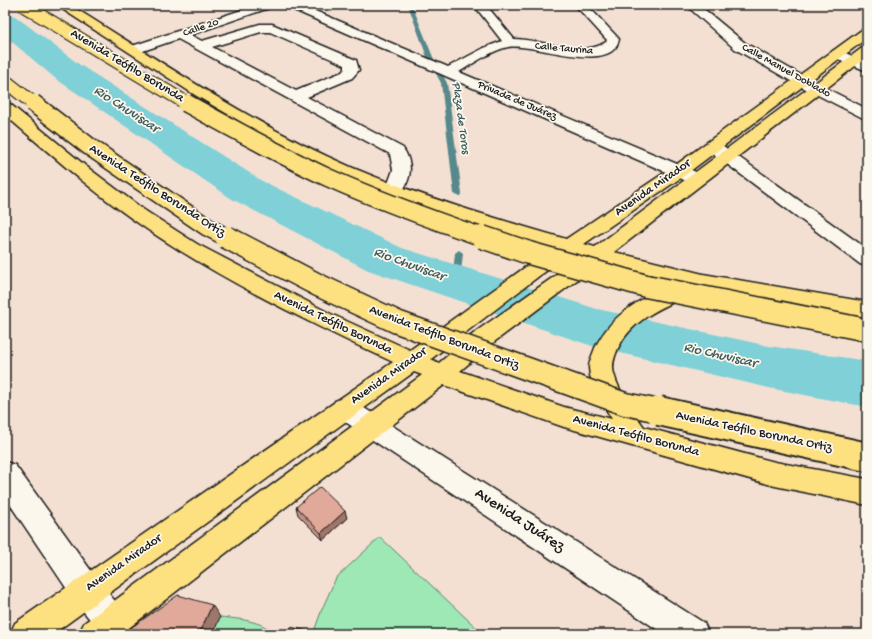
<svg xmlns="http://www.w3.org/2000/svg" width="872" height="639" viewBox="0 0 872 639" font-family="'Gochi Hand',sans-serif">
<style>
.green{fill:#9ee8b6;stroke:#5d8269}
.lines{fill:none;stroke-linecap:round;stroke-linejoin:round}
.stream{fill:#57888c;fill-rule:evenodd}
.river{fill:#7fd0d7;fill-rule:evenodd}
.minor-casing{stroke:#1c1c1c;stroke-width:3}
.major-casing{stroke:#1c1c1c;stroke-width:3}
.minor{fill:#fbf7ec;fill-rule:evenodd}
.major{fill:#fde080;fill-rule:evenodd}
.major-bridge-far3-casing{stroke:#1c1c1c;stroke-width:15;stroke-linecap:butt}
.major-bridge-far2-casing{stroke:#1c1c1c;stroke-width:20;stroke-linecap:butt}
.major-bridge-far1-casing{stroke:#1c1c1c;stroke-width:25;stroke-linecap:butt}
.major-bridge-casing{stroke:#1c1c1c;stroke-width:32;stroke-linecap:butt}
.major-bridge-far3{stroke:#fde080;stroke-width:13}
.major-bridge-far2{stroke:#fde080;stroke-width:17}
.major-bridge-far1{stroke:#fde080;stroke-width:22}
.major-bridge{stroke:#fde080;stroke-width:28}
.wall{fill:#c29184;stroke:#1c1c1c}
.shaded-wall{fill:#9e766b;stroke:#1c1c1c}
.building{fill:#e1a999;stroke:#1c1c1c}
.labels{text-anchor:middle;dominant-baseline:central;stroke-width:3.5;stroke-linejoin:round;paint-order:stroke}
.far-street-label{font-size:11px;fill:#1c1c1c;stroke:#fbf7ec}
.far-water-label{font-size:12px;font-style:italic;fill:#3f5b5d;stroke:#fbf7ec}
.street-label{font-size:13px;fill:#1c1c1c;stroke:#fbf7ec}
.water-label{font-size:14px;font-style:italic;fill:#3f5b5d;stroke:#fbf7ec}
.near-street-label{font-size:16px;fill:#1c1c1c;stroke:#fbf7ec}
</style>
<rect width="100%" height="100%" fill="#f3e0d3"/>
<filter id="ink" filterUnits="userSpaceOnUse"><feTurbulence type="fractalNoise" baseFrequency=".025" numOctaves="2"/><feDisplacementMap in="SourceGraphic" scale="8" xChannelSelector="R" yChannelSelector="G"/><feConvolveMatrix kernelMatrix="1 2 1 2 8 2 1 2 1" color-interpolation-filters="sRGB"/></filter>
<g filter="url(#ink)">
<path class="green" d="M380 537 483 634H313L322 609 336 578Z
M220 617C238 619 262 620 274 634H213Z"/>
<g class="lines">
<path class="stream" d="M408 5H412L433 57 447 83 462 194 461 196H458L454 194 441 83 427 57Z
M459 250 463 253 460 282 456 285 452 282 455 253Z"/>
<path class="river" d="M5 13 15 16 80 65 262 181 402 248 597 309 769 346 867 361V407L769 388 595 347 368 270 232 199 56 79 5 36Z"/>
<defs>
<path id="minor" d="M257 5H274L272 7 190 35 202 41 260 24H272L356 60 359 70 352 78 307 97 403 148C413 163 412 178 401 193L395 194 389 193 386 189 393 170 390 154 178 39 134 54 127 50 129 47ZM261 32H270L345 65V69L342 72 296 91 212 47Z
M285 5H301L448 67 484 48 502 41 474 5H486L514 39C543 39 579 59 606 42L607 40 575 5H587L619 39C613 76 531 42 508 47 491 51 474 63 459 72L703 175 706 179 703 183 697 184 691 183 287 7Z
M686 5H699L745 43 806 78 867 109V120L796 84 735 49Z
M838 50 867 62V71L833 57 831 54 833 51Z
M713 141 719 143 867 249V266L860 264 707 149 705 146 707 143Z
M344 398 353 401 704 623 709 634H664L335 415 332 408 335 401Z
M5 462 15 465 97 579 123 611 128 622 123 633H101L75 601 5 497Z"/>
<path id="major" d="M56 5H70C162 62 253 125 353 168 422 197 494 218 566 239L673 167 863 29 867 28V38L685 175 584 244 595 247 862 48 867 47V57L614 252 703 274 867 302V318L696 286 697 288 694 293C663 307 627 320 615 356 613 362 612 367 614 374 619 393 633 411 644 427L775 462 867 479V505L775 486 564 427 444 385 121 634H79L84 623 422 375 414 372 53 634H10L15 623 393 362C304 320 211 275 131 218 87 187 46 150 5 115V103L10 104 87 167 144 210 197 244 331 314 410 350 552 248 467 222 341 175 279 144 195 95ZM571 254 582 257 478 330 439 363 431 359 539 276ZM601 262 681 282C646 295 612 312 595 348 593 354 589 361 589 368 590 386 603 404 612 419L564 407 460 371 494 342Z"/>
</defs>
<use href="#minor" class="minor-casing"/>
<use href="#major" class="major-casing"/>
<use href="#minor" class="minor"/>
<use href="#major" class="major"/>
<defs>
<path id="major-bridge-far3" d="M23 5 188 104
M5 81 34 104"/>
<path id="major-bridge-far2" d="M33 103 90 147 207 227 228 238
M186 103C233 129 280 155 329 178 380 201 433 220 485 238"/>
<path id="major-bridge-far1" d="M226 237 318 285 397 322 625 404 664 412
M482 237 529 253 646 286 867 330"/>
<path id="major-bridge" d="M659 411 867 457"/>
</defs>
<use href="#major-bridge-far3" class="major-bridge-far3-casing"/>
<use href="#major-bridge-far2" class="major-bridge-far2-casing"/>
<use href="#major-bridge-far1" class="major-bridge-far1-casing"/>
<use href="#major-bridge" class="major-bridge-casing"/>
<use href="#major-bridge-far3" class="major-bridge-far3"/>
<use href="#major-bridge-far2" class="major-bridge-far2"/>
<use href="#major-bridge-far1" class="major-bridge-far1"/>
<use href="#major-bridge" class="major-bridge"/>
</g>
<path class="wall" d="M296 507 347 518 323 540 298 515Z"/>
<path class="shaded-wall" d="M345 511 347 518 323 540 321 533Z
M212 605 220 617 213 634H199Z"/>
<path class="building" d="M320 487 345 511 321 533 296 507Z
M178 595 212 605 199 634H122Z
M291 627 320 634H288Z"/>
</g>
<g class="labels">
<g class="far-street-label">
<text transform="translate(201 28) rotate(-19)">Calle 20</text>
<text transform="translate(564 49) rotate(5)">Calle Taurina</text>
<text transform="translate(786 71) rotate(29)">Calle Manuel Doblado</text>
<text transform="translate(517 101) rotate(23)">Privada de Juárez</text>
</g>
<g class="far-water-label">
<text transform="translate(460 118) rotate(82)">Plaza de Toros</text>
</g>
<g class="street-label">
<text transform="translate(127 66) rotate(31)">Avenida Teófilo Borunda</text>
<text transform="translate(653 188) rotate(-35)">Avenida Mirador</text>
<text transform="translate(157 191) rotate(33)">Avenida Teófilo Borunda Ortiz</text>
<text transform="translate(333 323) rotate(26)">Avenida Teófilo Borunda</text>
<text transform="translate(444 338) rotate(21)">Avenida Teófilo Borunda Ortiz</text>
<text transform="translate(389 376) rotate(-35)">Avenida Mirador</text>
<text transform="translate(754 432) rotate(12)">Avenida Teófilo Borunda Ortiz</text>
<text transform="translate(636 436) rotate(15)">Avenida Teófilo Borunda</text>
<text transform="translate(124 563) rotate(-35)">Avenida Mirador</text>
</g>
<g class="water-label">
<text transform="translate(126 110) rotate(33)">Rio Chuviscar</text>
<text transform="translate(409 265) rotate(20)">Rio Chuviscar</text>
<text transform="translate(720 356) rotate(13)">Rio Chuviscar</text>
</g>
<g class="near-street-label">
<text transform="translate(519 521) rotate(33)">Avenida Juárez</text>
</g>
</g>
<rect width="872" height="639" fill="none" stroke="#fbf7ec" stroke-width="20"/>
<rect x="10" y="10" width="852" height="619" fill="none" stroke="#1c1c1c" stroke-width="1.5" filter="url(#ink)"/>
</svg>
